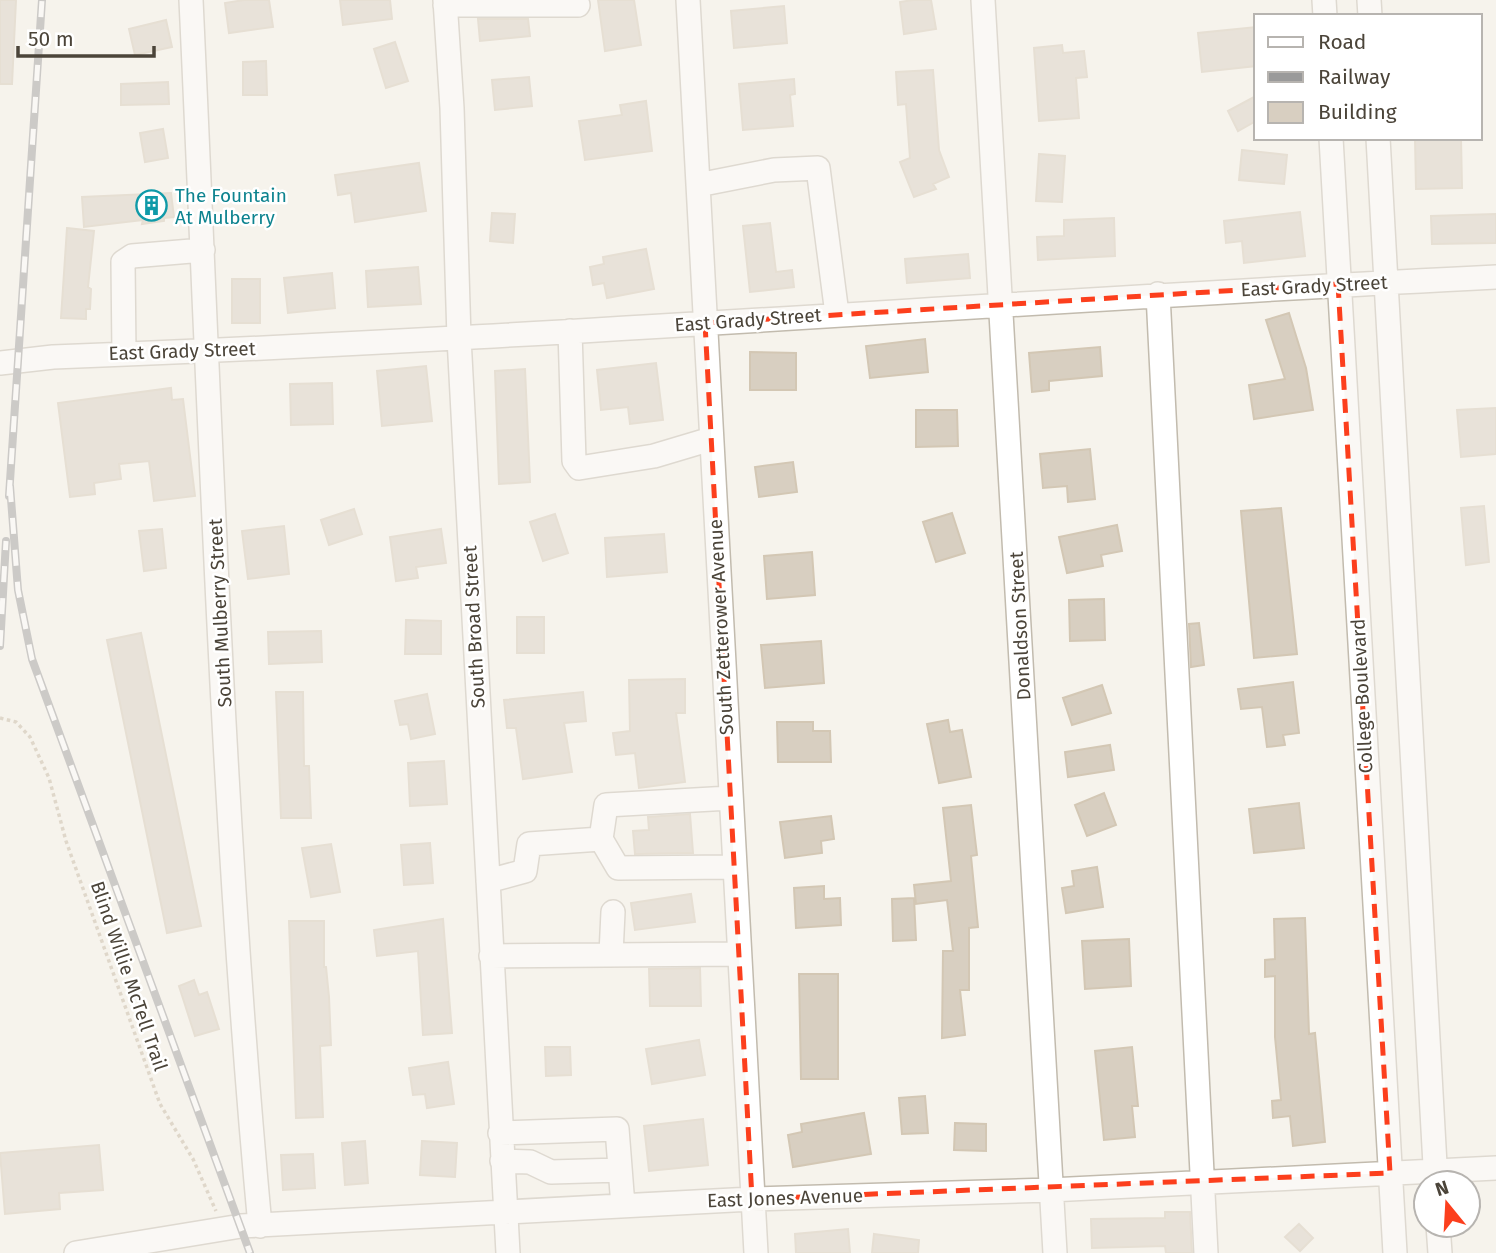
<svg xmlns="http://www.w3.org/2000/svg" width="1496" height="1253" viewBox="0 0 1496 1253" font-family="'Fira Sans',sans-serif">
<style>
.building{fill:#d8cfc1;stroke:#d3c7b4;stroke-width:2}
.lines{fill:none;stroke-linecap:round;stroke-linejoin:round}
.minor-casing{stroke:#c2bbae;stroke-width:26}
.path{stroke:#c4b79f;stroke-width:3.5;stroke-dasharray:3.5 3.5;stroke-linecap:butt}
.minor{stroke:#fff;stroke-width:23}
.rail-casing{stroke:#9a9a9a;stroke-width:8}
.rail{stroke:#fff;stroke-width:5;stroke-dasharray:16;stroke-linecap:butt}
.marked{fill:none;stroke:#fc3f1d;stroke-width:5;stroke-dasharray:14 9;stroke-linejoin:round}
.labels{text-anchor:middle;dominant-baseline:central;stroke-width:5;stroke-linejoin:round;paint-order:stroke}
.culture-label{font-size:19px;fill:#0d838f;stroke:#fff;text-anchor:start}
.street-label{font-size:19px;fill:#4b4439;stroke:#fff}
</style>
<rect width="100%" height="100%" fill="#f6f3ec"/>
<path class="building" d="M0 0H16L12 84H0Z
M244 0H269L273 27 229 33 225 3Z
M340 0H390L392 19 343 25Z
M598 0H634L641 45 605 51Z
M913 0H931L936 29 904 34 900 2Z
M784 6 787 43 734 48 731 11Z
M478 19H528L530 36 480 41Z
M166 20 172 47 135 55 129 29Z
M1256 27V66L1202 72 1198 33Z
M395 42 408 81 386 88 374 49Z
M1062 45 1063 53 1084 51 1087 77 1076 78 1079 118 1039 121 1034 48Z
M266 61 267 95H243V62Z
M933 70 939 150 949 177 933 184 936 189 914 197 900 162 910 158 906 104 898 105 896 72Z
M529 77 532 106 495 110 492 80Z
M794 79 795 94 790 95 793 126 743 130 739 84Z
M168 82 169 104 121 105V84Z
M1256 96V121L1238 131 1228 111Z
M646 101 652 151 585 160 579 121 622 115 620 105Z
M163 129 168 158 145 162 140 133Z
M1415 138H1461L1462 188 1416 189Z
M1242 150 1287 155 1284 184 1239 180Z
M1039 154 1065 156 1062 202 1036 201Z
M419 163 426 211 355 222 351 193 338 195 335 175Z
M171 193 174 217 164 218V221L142 224 143 220 84 227 82 197Z
M1300 212 1305 256 1244 263 1242 241 1226 243 1224 221Z
M492 213 515 214 513 243 490 241Z
M1496 214V243L1432 244 1431 216Z
M1114 218 1115 256 1038 260 1037 237 1064 236V220Z
M770 223 776 272 792 270 794 287 750 292 743 226Z
M67 228 94 231 88 287 91 289 90 309H86V319L61 318Z
M646 249 654 289 607 298 604 283 593 285 590 267 604 264 603 257Z
M968 254 970 278 907 283 905 259Z
M418 267 421 304 368 307 366 271Z
M332 273 335 308 288 313 284 278Z
M232 279H260V323H232Z
M1289 313 1306 368 1313 410 1254 419 1249 385 1285 379 1266 320Z
M925 339 928 372 870 378 866 346Z
M1100 347 1102 376 1049 381V390L1032 392 1029 353Z
M750 352 796 353V390H750Z
M656 363 663 420 630 424 628 407 601 410 597 370Z
M426 366 432 421 382 426 377 371Z
M525 369 530 482 499 484 495 371Z
M332 383 333 424 291 425 290 384Z
M171 388 172 400 183 399 195 496 154 501 149 461 119 464 121 479 94 483 95 494 70 497 58 403Z
M1496 408V454L1461 457 1457 410Z
M916 410H957L958 446 916 447Z
M1090 449 1095 499 1068 502 1067 486 1043 488 1040 454Z
M793 462 797 492 759 497 755 467Z
M1484 506 1489 562 1466 565 1461 508Z
M1281 508 1297 654 1254 658 1241 511Z
M354 509 362 534 329 545 321 520Z
M952 513 965 553 936 562 923 522Z
M555 514 568 553 543 561 530 522Z
M1117 525 1122 551 1101 555 1103 566 1067 573 1059 537Z
M284 526 289 574 248 579 242 531Z
M162 529 166 568 144 571 139 531Z
M441 529 446 563 416 567 418 578 396 581 390 537Z
M664 534 667 572 607 577 605 538Z
M812 552 815 595 767 599 764 556Z
M1104 599 1105 640 1070 641 1069 600Z
M517 617H544V653H517Z
M406 620 441 621V654H405Z
M1199 623 1204 665 1191 667 1189 624Z
M321 631 322 662 269 664 268 632Z
M141 633 201 926 167 933 107 640Z
M821 641 824 683 765 688 761 645Z
M685 679V713H676L685 782 639 788 635 753 616 755 613 733 630 731 629 680Z
M1293 682 1299 733 1283 735 1285 745 1267 747 1262 707 1241 709 1238 689Z
M1102 685 1111 713 1072 725 1063 698Z
M276 692H303L304 766H309L311 818H281Z
M583 692 586 721 564 723 572 772 523 779 516 728H507L504 700Z
M427 694 435 734 411 739 408 724 400 725 395 701Z
M948 720 950 732 962 730 971 777 939 783 927 724Z
M777 722H813V731H830L831 762H778Z
M1110 745 1114 770 1068 777 1065 752Z
M444 761 447 804 410 806 408 763Z
M1104 793 1116 825 1087 836 1075 805Z
M1299 803 1304 848 1254 853 1249 809Z
M971 805 977 855 971 856 978 927 969 928V990H960L965 1035 942 1038 943 951H953L947 900 916 904 914 885 951 881 943 808Z
M690 814 693 853 635 854 633 831 649 830 648 817Z
M831 816 834 839 821 841 822 853 785 858 780 822Z
M430 843 433 883 404 885 401 845Z
M331 844 340 892 311 897 302 848Z
M1097 867 1103 907 1066 913 1062 888 1074 886 1072 871Z
M824 886V899L840 898 841 925 796 928 794 888Z
M691 894 695 922 635 930 631 903Z
M914 898 916 940 893 941 892 899Z
M1305 918 1309 1034 1315 1033 1325 1142 1293 1146 1290 1116 1273 1118 1272 1101 1281 1100 1275 1037V976L1265 977V960L1275 959 1274 919Z
M443 919 452 1033 423 1035 418 951 377 956 374 930Z
M289 921H324V967H326L329 997 331 1045 320 1046 323 1117 296 1118Z
M1129 939 1131 986 1085 989 1082 941Z
M700 968 701 1006H650L649 969Z
M799 974H838V1079H801Z
M194 980 199 995 207 992 219 1029 195 1036 179 986Z
M699 1040 705 1075 652 1084 646 1049Z
M545 1047H570L571 1075 546 1076Z
M1132 1047 1138 1106H1132L1135 1137 1104 1140 1095 1051Z
M448 1062 454 1104 427 1108 425 1094 413 1095 409 1068Z
M925 1096 928 1133 902 1134 899 1098Z
M864 1113 871 1154 793 1167 788 1135 802 1132 801 1124Z
M703 1119 708 1165 649 1171 644 1126Z
M955 1123 986 1124V1151L954 1150Z
M365 1141 368 1183 345 1185 342 1143Z
M422 1141 457 1143 455 1177 420 1175Z
M99 1145 103 1190 59 1193 60 1209 5 1214 0 1153Z
M313 1154 315 1188 283 1190 281 1155Z
M1165 1212H1190L1192 1253H1166L1165 1246 1092 1248 1091 1219 1165 1218Z
M1299 1224 1313 1238 1300 1251 1285 1237Z
M848 1229 850 1253H796L795 1234Z
M874 1234 919 1240 918 1253H872Z"/>
<g class="lines">
<defs>
<path id="minor" d="M191 0C210 409 222 818 260 1226
M445 0 452 108 459 338 508 1253
M688 0 756 1253
M983 0 1055 1253
M1324 0 1325 16
M1369 0 1370 16
M445 5H578
M1331 138 1395 1253
M1378 138 1436 1183
M698 185 774 170 818 168 837 314
M1158 294 1206 1253
M570 331 574 461 579 468 654 456 711 439
M124 354 123 262 132 256 203 250
M0 363 53 357C535 339 1015 301 1496 277
M601 839 618 868 733 867
M488 881 525 871 529 844 601 839 606 805 730 798
M611 954 613 912
M491 956 739 954
M500 1133 617 1129 623 1206
M502 1161 530 1162 551 1172 620 1170
M1438 1225 1440 1253
M76 1253 241 1226 752 1199 1050 1190 1496 1168"/>
</defs>
<use href="#minor" class="minor-casing"/>
<path class="path" d="M0 718 16 722 30 737 49 778 66 841 160 1104 193 1159 216 1211"/>
<use href="#minor" class="minor"/>
<defs>
<path id="rail" d="M10 486 18 590 32 659 250 1253
M9 496 42 0
M0 646 6 541"/>
</defs>
<use href="#rail" class="rail-casing"/>
<use href="#rail" class="rail"/>
</g>
<path d="M0 0H1496V1253H0ZM1338 284 1390 1173 752 1199 705 323Z" fill="#f6f3ec" fill-opacity=".55" fill-rule="evenodd"/>
<path class="marked" d="M1338 284 1390 1173 752 1199 705 323Z"/>
<defs>
<symbol id="building-ring" viewBox="-11 -11 22 22"><circle r="9.5" fill="#fff" stroke="#0f9aa8" stroke-width="1.5"/><path d="M-4-6H4V6H1V3H-1V6H-4ZM-2.5-4.3h1.7v1.8h-1.7ZM.8-4.3h1.7v1.8H.8ZM-2.5-1h1.7V.8h-1.7ZM.8-1h1.7V.8H.8Z" fill="#0f9aa8"/></symbol>
</defs>
<g fill-rule="evenodd">
<use href="#building-ring" x="134" y="188" width="35" height="35"/>
</g>
<g class="labels">
<g class="culture-label">
<text x="175" y="195">The Fountain<tspan x="175" dy="22">At Mulberry</tspan></text>
</g>
<g class="street-label">
<text transform="translate(1314 286) rotate(-3)">East Grady Street</text>
<text transform="translate(748 320) rotate(-4)">East Grady Street</text>
<text transform="translate(182 351) rotate(-2)">East Grady Street</text>
<text transform="translate(220 613) rotate(-93)">South Mulberry Street</text>
<text transform="translate(1020 626) rotate(-93)">Donaldson Street</text>
<text transform="translate(474 627) rotate(-93)">South Broad Street</text>
<text transform="translate(721 627) rotate(-93)">South Zetterower Avenue</text>
<text transform="translate(1362 696) rotate(-93)">College Boulevard</text>
<text transform="translate(129 976) rotate(71)">Blind Willie McTell Trail</text>
<text transform="translate(785 1198) rotate(-2)">East Jones Avenue</text>
</g>
</g>
<rect x="1254" y="14" width="228" height="126" fill="#ffffff" stroke="#b7b4b0" stroke-width="2"/>
<rect x="1268" y="37" width="35" height="10" fill="#ffffff" stroke="#b7b4b0" stroke-width="2"/>
<text x="1318" y="49" font-size="21" fill="#4b4439">Road</text>
<rect x="1268" y="72" width="35" height="10" fill="#9a9a9a" stroke="#b7b4b0" stroke-width="2"/>
<text x="1318" y="84" font-size="21" fill="#4b4439">Railway</text>
<rect x="1268" y="102" width="35" height="21" fill="#d8cfc1" stroke="#b7b4b0" stroke-width="2"/>
<text x="1318" y="119" font-size="21" fill="#4b4439">Building</text>
<g transform="translate(1447 1204) rotate(342)"><circle r="33" fill="#ffffff" stroke="#b7b4b0" stroke-width="2"/>
<path d="M0-5L12 26L0 18L-12 26Z" fill="#fc3f1d"/>
<text y="-10" font-size="19" font-weight="bold" text-anchor="middle" fill="#4b4439">N</text>
</g>
<path d="M18 46v10h136v-10" fill="none" stroke="#4b4439" stroke-width="3.5"/>
<text x="28" y="46" font-size="21" fill="#4b4439" stroke="#ffffff" stroke-width="5" paint-order="stroke">50 m</text>
</svg>
